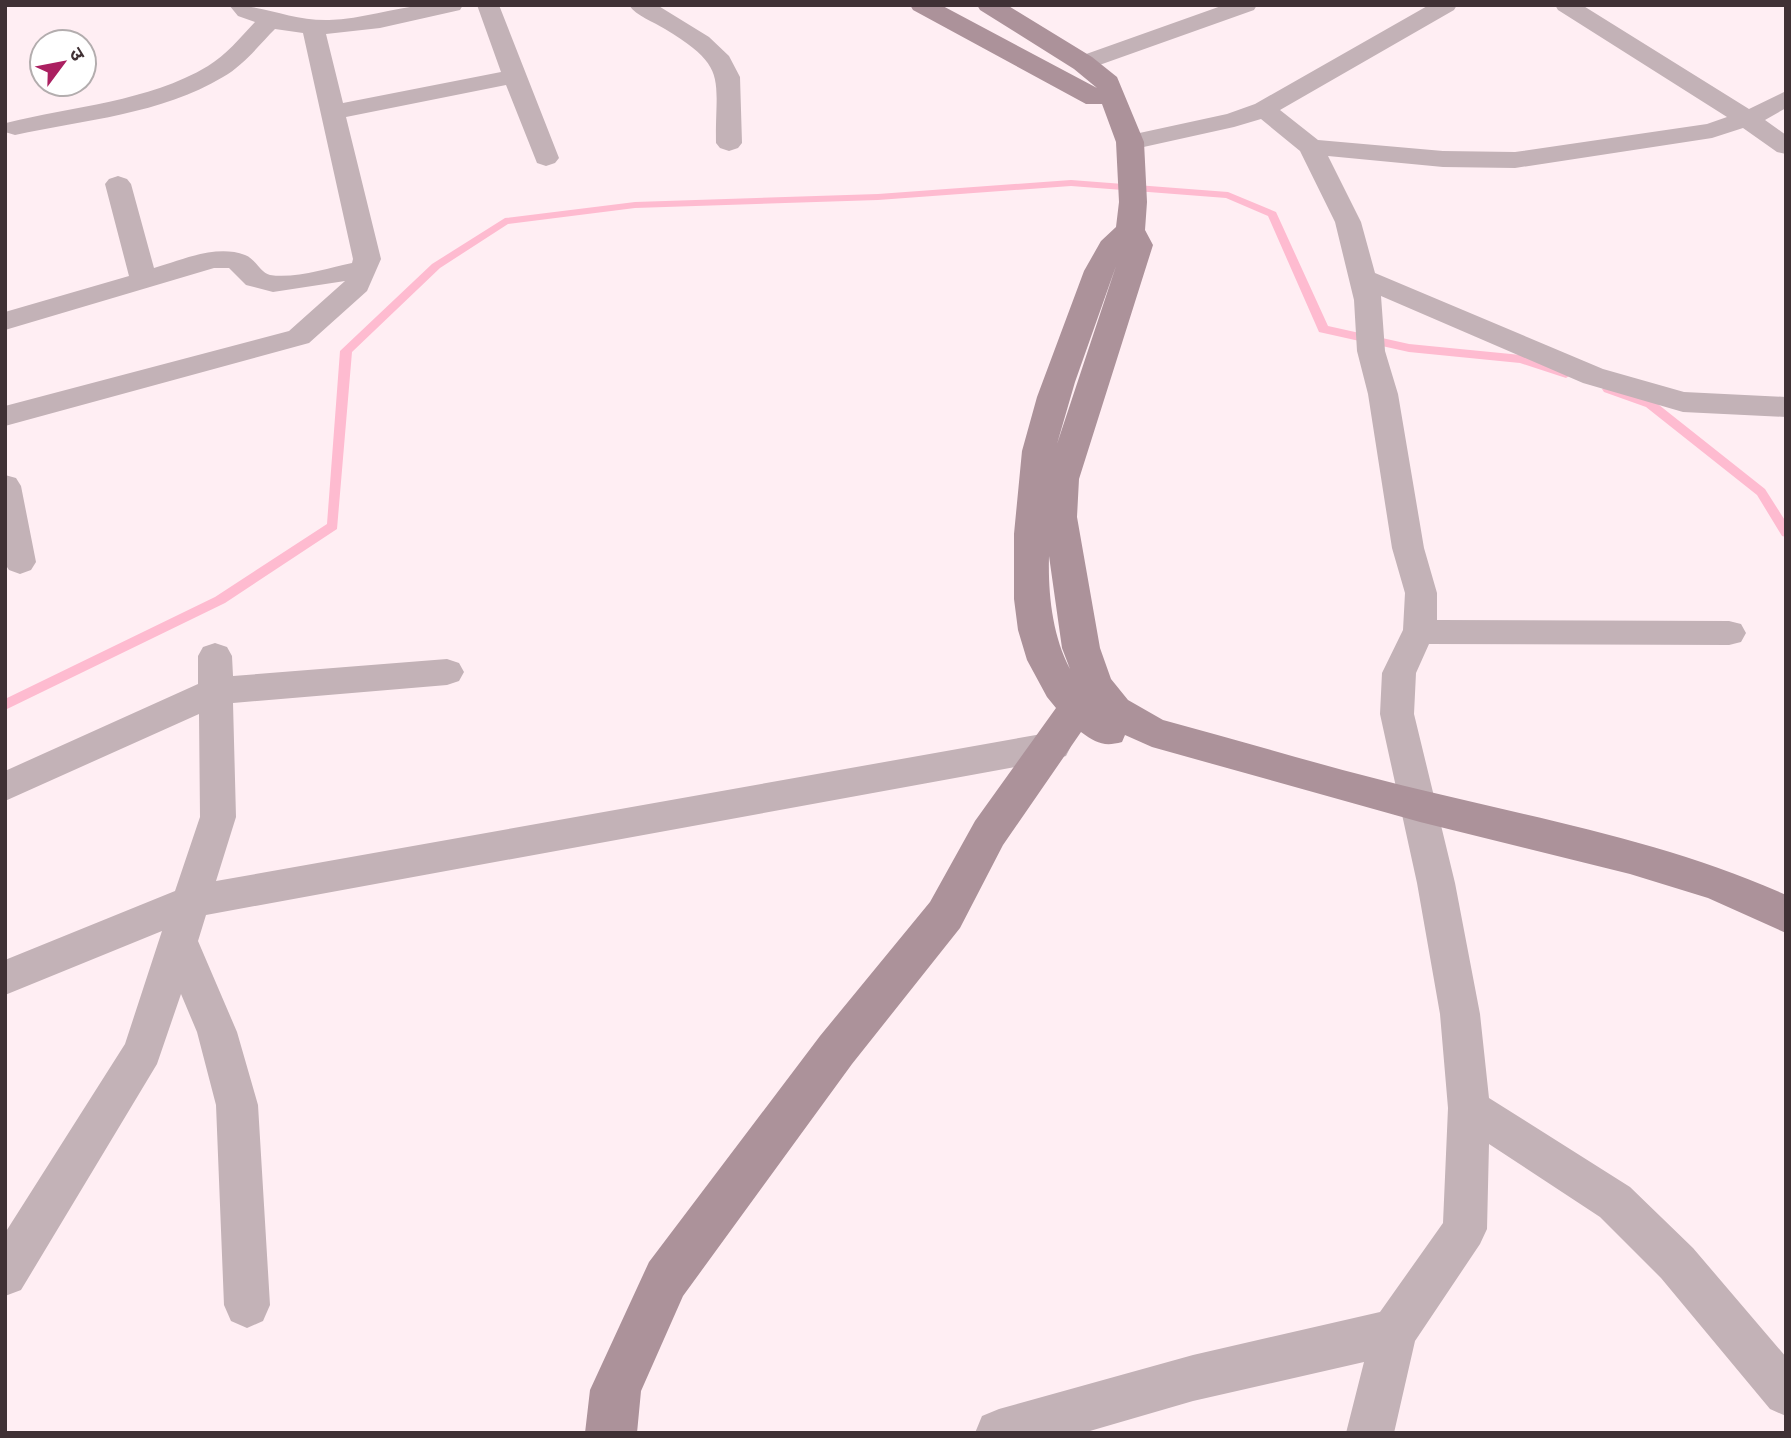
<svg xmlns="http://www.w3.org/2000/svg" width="1791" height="1438" viewBox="0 0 1791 1438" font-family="'Source Serif 4','Noto Sans Devanagari',serif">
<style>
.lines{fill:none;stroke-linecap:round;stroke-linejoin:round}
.stream{fill:#febbd0;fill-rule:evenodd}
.street{fill:#c3b2b7;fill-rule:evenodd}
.secondary{fill:#ac929a;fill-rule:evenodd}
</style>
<rect width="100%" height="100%" fill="#ffeef3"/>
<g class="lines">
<path class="stream" d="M1071 180 1228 192 1276 212 1328 326 1409 344 1521 355 1570 371 1572 374 1566 378 1520 363 1409 352 1319 332 1268 216 1226 198 1071 186 878 200 635 208 508 224 440 268 352 352 337 529 225 603 5 710V699L215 597 327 524 340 351 432 264 505 218 635 202 878 194Z
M1608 385 1654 401 1765 489 1786 522V537L1782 536 1757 495 1646 407 1604 392 1602 389Z"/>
<path class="street" d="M229 5C264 5 292 21 329 20 362 19 393 8 425 5 438 4 451 5 463 5L460 10 380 28 326 34 343 103 501 72 477 5H499L559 158 555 163 546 166 537 163 506 85 346 117 381 259 367 291 309 343 5 426V406L289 331 345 281 273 292 246 285 229 268H214L5 330V312L129 276 105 184 109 179 118 176 127 179 131 184 154 268C182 260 216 244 245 255 256 259 259 272 270 275 295 279 328 268 352 263L353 259 303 33 275 29C259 45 244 65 223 77 162 114 84 120 15 135L5 132 6 123C73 106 148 102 208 66 226 55 240 38 255 22L238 16Z
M629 5H657L709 37 729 56 740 77 742 143 738 148 729 151 720 148 716 143C715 77 729 68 665 29 654 22 636 16 629 5Z
M1224 5H1257L1254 10 1091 68H1075L1071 63 1075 58Z
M1429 5H1457L1454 10 1280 110 1318 140 1443 151 1515 152 1707 124 1727 117 1558 10 1555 5H1582L1749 109 1786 91V108L1765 120 1786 135V154L1777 152 1743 128 1712 138 1515 168 1443 167 1328 156 1361 222 1375 273 1603 369 1684 392 1786 397V417L1683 412 1583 383 1381 296 1385 351 1398 394 1424 548 1437 593V620L1729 621 1741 624 1746 633 1741 642 1729 645 1429 644 1416 673 1414 714 1455 883 1480 1014 1489 1098 1630 1187 1693 1248 1786 1357V1416L1770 1409 1661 1278 1600 1217 1489 1144 1487 1229 1480 1244 1415 1341 1394 1433H1346L1364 1362 1193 1401 1083 1433H975L982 1416 999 1409 1193 1355 1380 1312 1443 1223 1448 1108 1440 1014 1417 883 1380 714 1382 673 1403 630 1405 593 1392 548 1368 394 1357 351 1354 300 1335 222 1300 151 1261 119 1234 127 1130 150 1121 147 1117 142 1121 137 1227 114 1255 104Z
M5 475 16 478 21 486 36 562 31 570 20 574 9 570 5 564Z
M215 643 227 647 232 656 233 676 447 659 459 663 464 672 459 681 447 685 233 703 236 817 216 881 1053 732 1066 736 1071 746 1066 756 1053 760 206 915 198 941 237 1032 258 1105 270 1305 263 1321 247 1328 231 1321 224 1305 216 1105 197 1032 181 994 157 1064 21 1290 5 1296V1233L125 1044 162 931 5 995V960L175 891 200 817 199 714 5 801V771L198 684V656L203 647Z"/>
<path class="secondary" d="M910 5H941L1097 88 1074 69 980 10 977 5H1007L1092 57 1117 77 1144 142 1147 202 1145 230 1153 245 1079 479 1077 517 1100 648 1111 679 1128 700 1163 720C1252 744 1340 771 1430 792 1550 821 1673 844 1786 895V933L1708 898 1630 874 1420 822 1152 747 1125 735 1122 742C1104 747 1096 743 1081 732L1003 845 960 928 852 1064 683 1296 641 1391 637 1433H585L590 1390 649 1262 820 1036 930 902 975 821 1056 708 1047 697 1027 660 1018 630 1014 599V534L1022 451 1037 397 1084 271 1101 241 1116 227 1119 202 1116 142 1102 104H1086L913 10ZM1116 266 1057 444 1075 382ZM1049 556 1062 648 1070 669C1052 635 1048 593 1049 556Z"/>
</g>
<rect width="1791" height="1438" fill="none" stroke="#403135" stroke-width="14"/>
<g transform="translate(63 63) rotate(58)"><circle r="33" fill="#ffffff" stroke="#b3adae" stroke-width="2"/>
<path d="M0-5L12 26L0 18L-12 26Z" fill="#ab2061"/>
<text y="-10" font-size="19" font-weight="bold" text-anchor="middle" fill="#403135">उ</text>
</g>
</svg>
